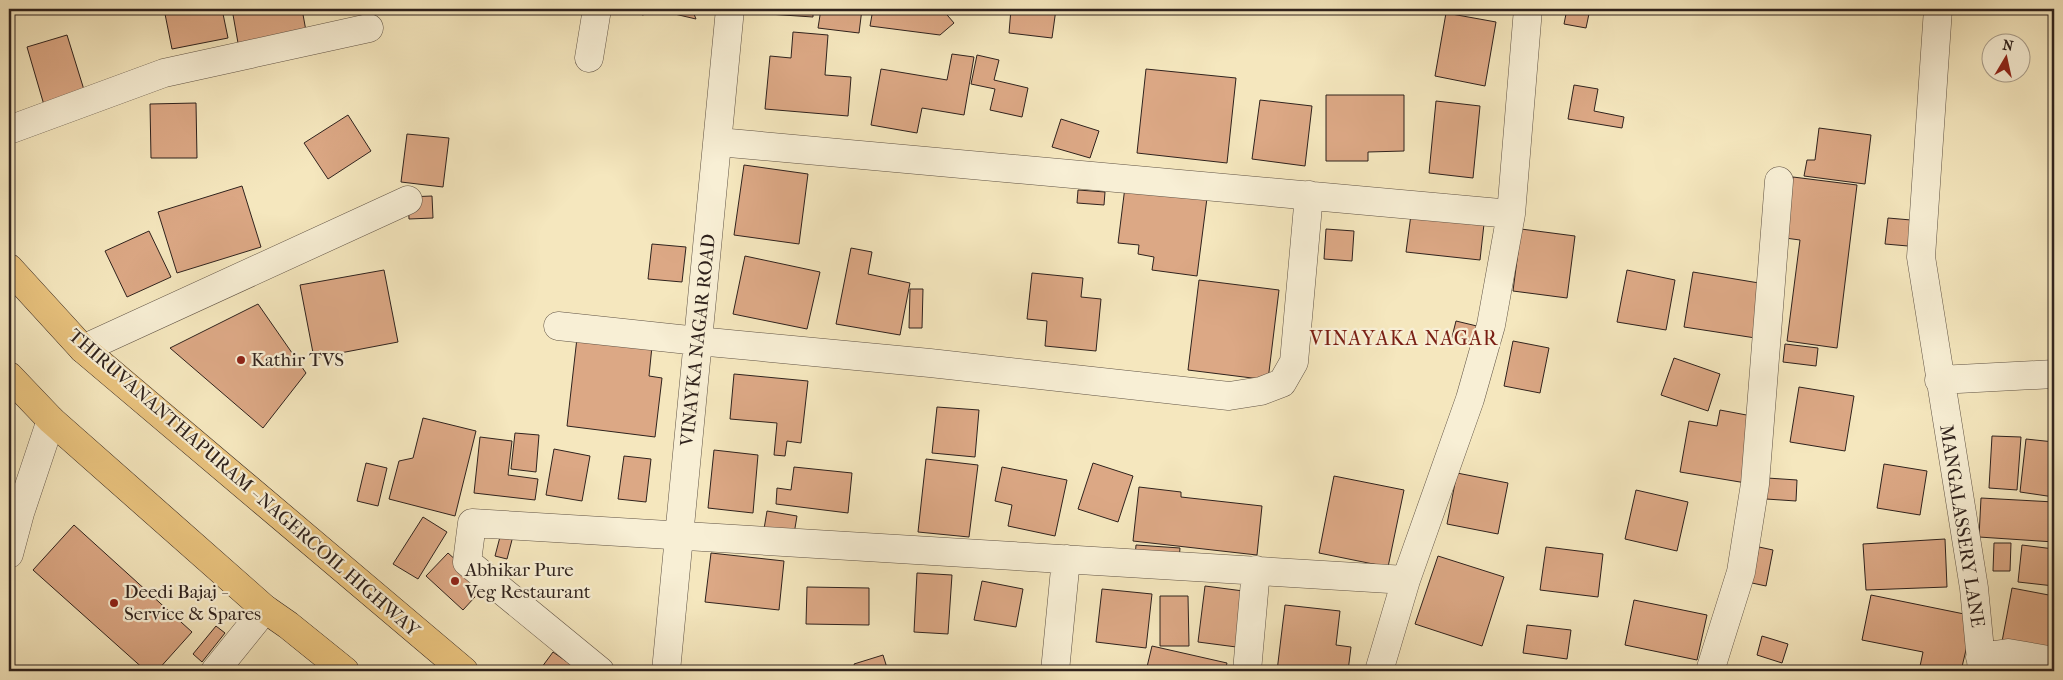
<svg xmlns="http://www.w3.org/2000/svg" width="2063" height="680" viewBox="0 0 2063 680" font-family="'IM FELL French Canon',serif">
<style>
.building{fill:#dca885;stroke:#2f221d}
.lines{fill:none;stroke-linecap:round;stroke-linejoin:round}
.minor-casing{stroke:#605345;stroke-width:29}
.major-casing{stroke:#2f221d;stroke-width:29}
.minor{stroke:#f8efd5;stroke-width:28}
.major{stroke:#eac47f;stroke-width:28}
.poi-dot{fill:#8f2418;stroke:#f8efd5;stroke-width:2}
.labels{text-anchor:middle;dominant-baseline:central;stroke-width:4.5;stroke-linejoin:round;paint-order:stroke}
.street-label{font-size:19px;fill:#2f221d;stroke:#f8efd5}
.poi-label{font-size:19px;fill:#2f221d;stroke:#f8efd5;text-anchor:start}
.neighbourhood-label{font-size:20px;letter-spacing:1px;fill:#7a1f14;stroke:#f8efd5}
</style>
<rect width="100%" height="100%" fill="#f5e7be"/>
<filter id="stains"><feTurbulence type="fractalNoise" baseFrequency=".004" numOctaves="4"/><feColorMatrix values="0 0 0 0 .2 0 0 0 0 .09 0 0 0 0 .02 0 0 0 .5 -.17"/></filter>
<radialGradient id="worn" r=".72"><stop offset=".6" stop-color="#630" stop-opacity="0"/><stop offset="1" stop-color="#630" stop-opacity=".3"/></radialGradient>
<path class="building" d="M164 9H222L228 38 172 49Z
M232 9H302L306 31 238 43Z
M624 9H692L696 19 653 9 643 15Z
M753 9H813V17L753 13Z
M821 9H862L859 33 818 28Z
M873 9H942L954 23 940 35 870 26Z
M1011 9H1056L1052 38 1009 33Z
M1567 9H1590L1586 28 1564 24Z
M1446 13 1496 22 1485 86 1435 76Z
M793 32 828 35 825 75 851 77 848 116 765 109 770 56 791 58Z
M67 35 85 93 44 105 27 47Z
M952 54 974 57 964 115 922 108 917 133 871 125 881 69 947 80Z
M977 55 999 60 994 80 1028 88 1022 117 990 110 995 89 971 84Z
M1146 69 1236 78 1227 163 1137 153Z
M1574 85 1598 89 1594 111 1624 117 1622 128 1568 119Z
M1326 95H1404V151L1368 152V161H1326Z
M1260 100 1312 106 1305 166 1252 159Z
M1436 101 1480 106 1473 178 1429 173Z
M196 103 197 158H151L150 104Z
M348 115 371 151 328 179 304 143Z
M1061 119 1099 131 1090 158 1052 147Z
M1819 128 1871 135 1865 184 1804 176 1807 160H1815Z
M407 134 449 138 443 187 401 182Z
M744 165 808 174 799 244 734 235Z
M1793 177 1857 185 1837 348 1787 341 1800 240 1785 238Z
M242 186 261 247 177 273 158 212Z
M1125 187 1207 198 1197 276 1152 270 1154 257 1138 254 1139 245 1118 243Z
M1078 190 1105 192 1104 205 1077 203Z
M432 196 433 218 409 219 408 197Z
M1412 207 1485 215 1480 260 1406 252Z
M1888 218 1911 220 1908 246 1885 244Z
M1326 229 1354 231 1352 261 1324 259Z
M1521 229 1575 236 1567 298 1513 291Z
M149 231 171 277 127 297 105 251Z
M652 244 686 247 682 282 648 279Z
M851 248 872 252 868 274 910 283 900 335 836 324Z
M745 256 820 272 807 329 733 314Z
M384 270 398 342 314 358 300 285Z
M1627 270 1675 280 1666 330 1617 322Z
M1693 272 1771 285 1762 339 1684 327Z
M1032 273 1083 278 1081 297 1101 299 1096 351 1045 346 1047 321 1027 319Z
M1199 280 1279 290 1268 380 1188 370Z
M910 289H923L922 328H909Z
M258 304 306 373 263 428 170 348Z
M1456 321 1481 327 1478 343 1452 337Z
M577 338 652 346 649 376 662 378 655 437 567 426Z
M1513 341 1549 348 1540 393 1504 386Z
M1785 344 1818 348 1816 366 1783 362Z
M1674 358 1720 374 1708 411 1661 395Z
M734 374 808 381 801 443 787 441 785 456 774 455 777 423 730 419Z
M1799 387 1854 396 1845 451 1790 442Z
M937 407 979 410 975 457 932 453Z
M1720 410 1757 417 1746 483 1680 472 1689 421 1717 426Z
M423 418 476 431 455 516 389 499 399 461 413 458Z
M515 433 539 435 536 472 511 469Z
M1992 436 2021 437 2017 490 1989 488Z
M480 437 512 441 508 475 538 479 535 500 474 493Z
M2026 439 2054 442V497L2020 492Z
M554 449 590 456 582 501 546 495Z
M714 450 758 455 753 513 708 508Z
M624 456 651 459 646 502 618 499Z
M926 459 978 465 969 537 918 532Z
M366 463 387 468 378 506 357 501Z
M1093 463 1133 476 1118 522 1078 509Z
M1884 464 1927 471 1920 515 1877 508Z
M794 467 852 473 848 513 776 504 777 488 791 490Z
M1002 467 1067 480 1055 536 1008 526 1012 505 995 501Z
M1457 473 1508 483 1498 534 1447 524Z
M1334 476 1404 490 1388 567 1319 553Z
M1767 478 1797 480 1796 501 1766 499Z
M1139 487 1181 492V497L1262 506 1257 555 1133 541Z
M1636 490 1688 502 1677 551 1625 539Z
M1981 498 2054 502V542L1979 537Z
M767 511 797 516 794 534 764 529Z
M423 517 447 532 418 579 393 564Z
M74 525 192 632 157 671H146L33 570Z
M501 533 513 536 507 559 495 556Z
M1945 539 1947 587 1866 590 1863 544Z
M1994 543H2011L2010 571H1993Z
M1136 545 1180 548 1179 560 1135 558Z
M2022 545 2054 549V586L2018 582Z
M1546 547 1603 554 1598 597 1540 590Z
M1759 547 1773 550 1766 586 1752 583Z
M448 553 485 586 463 610 426 576Z
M711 553 784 561 779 610 705 602Z
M1438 556 1504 577 1482 646 1415 624Z
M917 573 952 575 948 634 914 632Z
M982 581 1023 589 1016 627 974 620Z
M1205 586 1251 592 1244 648 1198 642Z
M807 587 869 588V625L806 624Z
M2012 588 2054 596V657L2001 647Z
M1102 589 1152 594 1146 648 1096 642Z
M1871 595 1974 616 1961 671H1890L1891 666 1919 671 1923 652 1862 640Z
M1160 596H1188L1189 646H1160Z
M1634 600 1707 615 1697 660 1625 645Z
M1285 605 1340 611 1336 645 1351 647 1348 671H1277Z
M1527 625 1571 630 1567 659 1523 653Z
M216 626 225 633 202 662 193 654Z
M1762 636 1788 644 1782 663 1757 655Z
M1152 646 1227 663 1225 671H1146Z
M553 652 580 671H539Z
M883 655 888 671H856L854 664Z
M1496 667 1513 671H1495Z"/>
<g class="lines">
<defs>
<path id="minor" d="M1938 9 1921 257 1974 588 1982 671
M589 58 597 9
M9 130 164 73 369 28
M718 142 1511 214 1528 9
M558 326 698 341 930 363 1229 396 1261 391 1282 383 1294 362 1309 195
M83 349 408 200
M1939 380 2054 374
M9 554 20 513 51 420
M1980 657 2008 653 2054 661
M215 671 265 609
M600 671 467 562 472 523 1406 580
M666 671 730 9
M1055 671 1066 559
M1247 671 1256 570
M1379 671 1406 580 1470 399 1491 325 1511 214
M1710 671 1741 572 1755 484 1779 181"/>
<path id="major" d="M9 268 83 349 464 671
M9 376 51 420 265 609 288 625 345 671"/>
</defs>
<use href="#minor" class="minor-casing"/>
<use href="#major" class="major-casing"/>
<use href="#minor" class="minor"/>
<use href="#major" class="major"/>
</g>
<g class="poi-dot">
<circle cx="241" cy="360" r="5"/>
<circle cx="455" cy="581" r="5"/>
<circle cx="114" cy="603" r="5"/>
</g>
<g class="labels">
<g class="street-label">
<text transform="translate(698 340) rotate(-84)">VINAYKA NAGAR ROAD</text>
<text transform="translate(244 483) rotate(41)">THIRUVANANTHAPURAM - NAGERCOIL HIGHWAY</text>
<text transform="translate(1962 526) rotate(81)">MANGALASSERY LANE</text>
</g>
<g class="poi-label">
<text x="251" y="360">Kathir TVS</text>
<text x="465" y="570">Abhikar Pure<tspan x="465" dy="22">Veg Restaurant</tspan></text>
<text x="124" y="592">Deedi Bajaj -<tspan x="124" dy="22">Service &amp; Spares</tspan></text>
</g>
<g class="neighbourhood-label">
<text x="1404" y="338">VINAYAKA NAGAR</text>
</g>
</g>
<rect width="2063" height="680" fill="none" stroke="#f5e7be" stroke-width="30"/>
<rect x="10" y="10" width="2043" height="660" fill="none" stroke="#2f221d" stroke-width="2.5"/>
<rect x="15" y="15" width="2033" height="650" fill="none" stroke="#2f221d"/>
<g transform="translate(2006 58) rotate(9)"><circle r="24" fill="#f8efd5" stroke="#a89d8b"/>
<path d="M0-4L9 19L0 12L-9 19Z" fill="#8f2418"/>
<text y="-8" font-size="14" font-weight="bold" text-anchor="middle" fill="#2f221d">N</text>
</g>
<rect width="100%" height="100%" filter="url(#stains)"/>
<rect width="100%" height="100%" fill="url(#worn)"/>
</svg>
